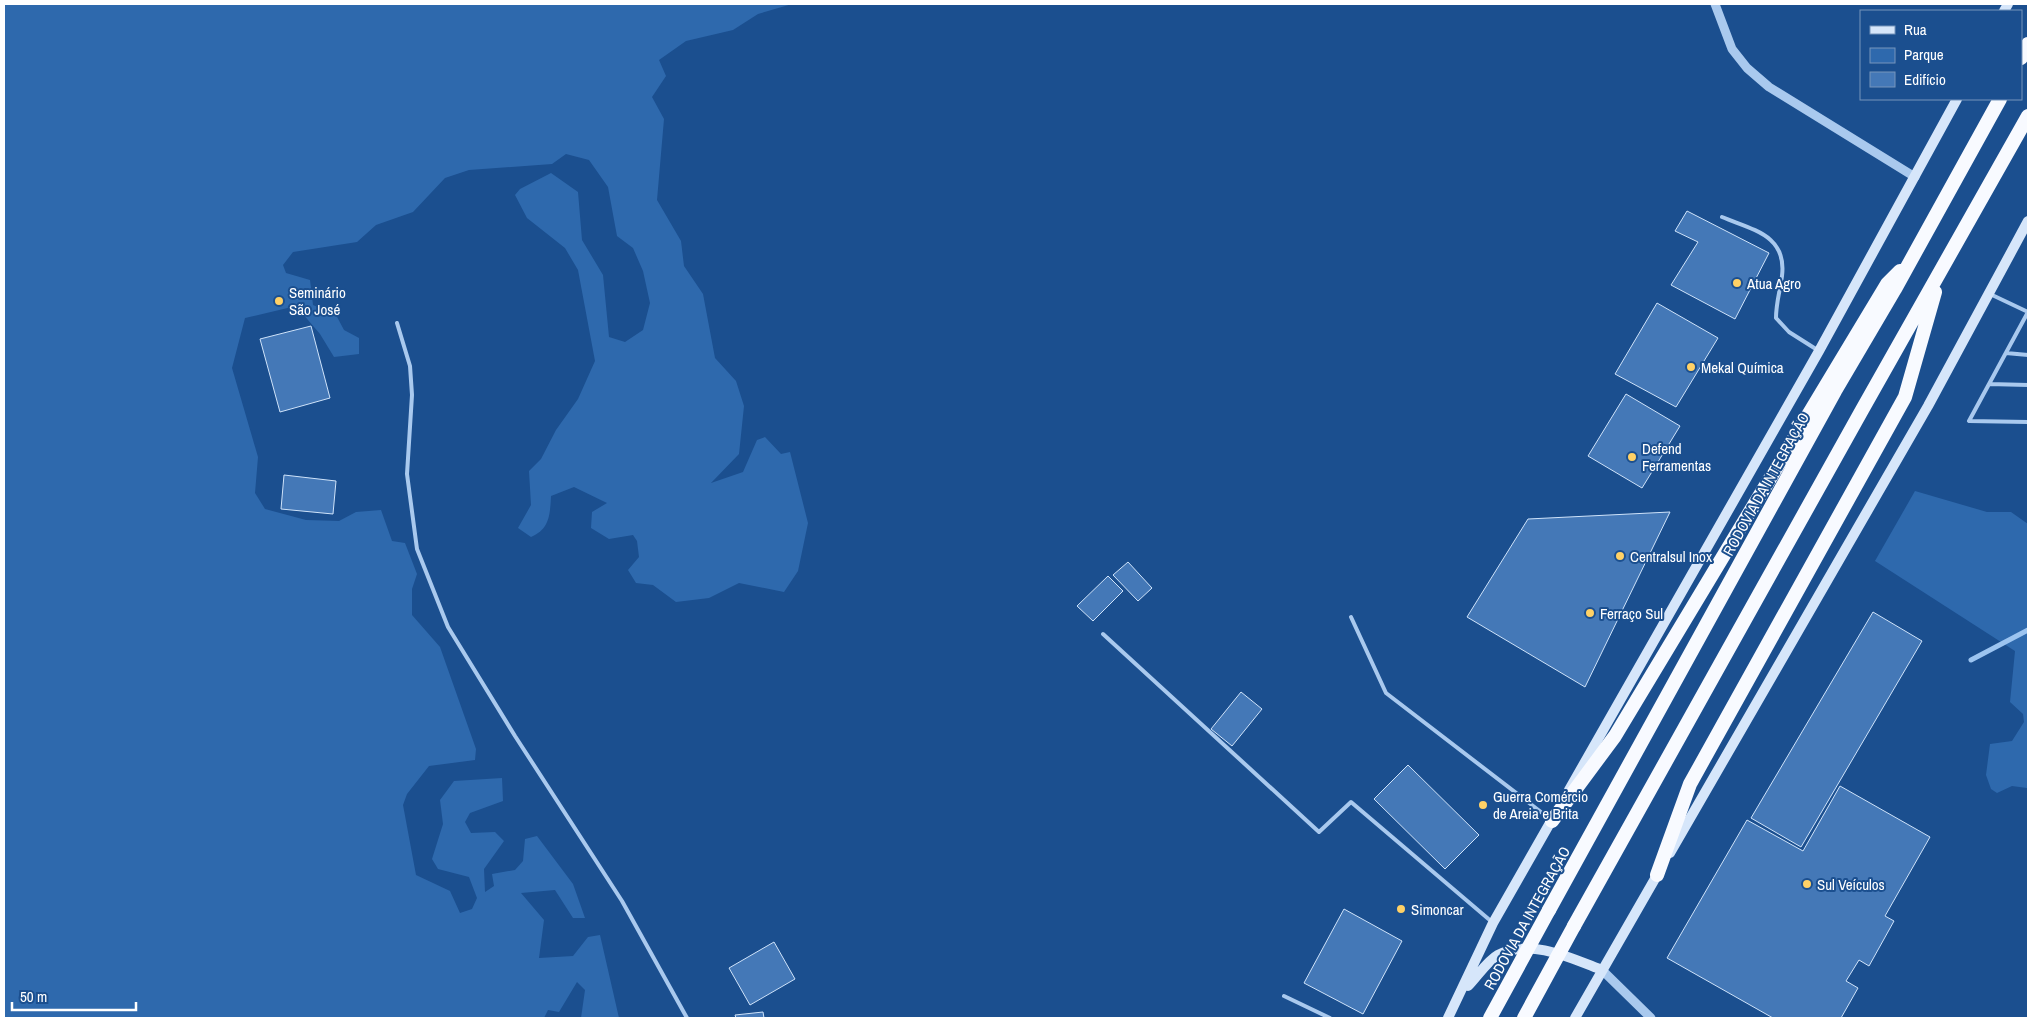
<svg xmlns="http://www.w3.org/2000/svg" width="2032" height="1022" viewBox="0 0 2032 1022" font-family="'Archivo Narrow',sans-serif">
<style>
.green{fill:#2e69ad}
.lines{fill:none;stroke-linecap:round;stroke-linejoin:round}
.stream{stroke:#9cc4f0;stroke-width:5}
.building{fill:#4478b7;stroke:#cfe3fa}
.service{stroke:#a9c9ee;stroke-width:4}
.tertiary{stroke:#a9c9ee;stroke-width:9}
.secondary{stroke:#d6e6fa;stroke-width:10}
.trunk{stroke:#f8faff;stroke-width:14}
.trunk-bridge{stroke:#f8faff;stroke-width:14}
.poi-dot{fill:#ffd166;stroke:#1b4f8f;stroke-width:2}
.labels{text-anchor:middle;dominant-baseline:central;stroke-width:4;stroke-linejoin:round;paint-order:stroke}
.poi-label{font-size:15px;fill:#fff;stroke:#1b4f8f;text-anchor:start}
.street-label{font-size:15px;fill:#fff;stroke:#1b4f8f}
</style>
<rect width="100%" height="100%" fill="#1b4f8f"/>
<path class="green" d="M4 4H792L758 14 733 30 686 41 659 60 666 76 652 97 664 119 657 200 681 241 684 266 703 294 715 358 736 381 744 406 739 454 711 483 743 472 757 440 765 437 781 454 790 452 808 523 798 571 784 592 739 583 709 598 676 602 653 585 636 583 628 570 639 557 637 541 633 535 609 539 591 528 592 512 607 503 574 487 551 496C550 514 550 529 531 537L518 528 531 505 529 471 541 459 556 430 578 399 595 361 578 270 565 248 527 218 515 195 520 189 551 173 578 192 582 240 603 275 609 337 625 342 643 330 650 303 643 271 633 248 617 236 608 187 589 160 566 154 552 164 469 170 445 178 413 212 376 225 357 242 293 252 283 265 286 273 310 280 313 305 336 315 344 330 359 338V354L334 357 320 334 296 306 245 318 232 368 258 457 255 493 265 509 306 520 339 521 356 512 381 510 392 541 405 543 417 574 412 589V615L440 647 476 749 475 760 429 766 407 794 403 805 416 875 450 891 460 913 472 909 477 898 469 877 438 869 432 859 443 824 440 800 454 781 502 778 503 801 470 813 465 822 471 833 495 832 504 841 484 869 485 892 494 886 492 874 515 870 523 861 525 839 537 836 573 884 585 918H573L555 890 521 893 544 920 539 958 573 956 588 937 600 935 619 1018H581L585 990 577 982 559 1012 548 1010 544 1018H4Z
M1915 491 1987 512H2011L2028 524 2027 788 2012 786 1997 793 1991 789 1986 775 1990 744 2012 741 2024 722 2023 714 2010 702 2015 651 1875 561Z"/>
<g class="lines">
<path class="stream" d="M1971 660 2028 630"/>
</g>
<path class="building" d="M1687 211 1769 253 1735 319 1671 285 1698 242 1675 231Z
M1657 303 1718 338 1676 407 1615 374Z
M311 326 330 398 280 412 260 339Z
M1626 394 1680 426 1642 488 1588 456Z
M284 475 336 481 333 514 281 509Z
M1670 512 1585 687 1467 617 1528 519Z
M1128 562 1152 588 1138 601 1113 575Z
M1108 576 1123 591 1093 621 1077 606Z
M1873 612 1922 641 1801 847 1751 818Z
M1241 692 1262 709 1232 746 1211 729Z
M1408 765 1479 835 1445 869 1374 799Z
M1840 786 1930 837 1885 916 1894 921 1869 966 1859 960 1846 981 1858 988 1841 1018H1773L1667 958 1747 820 1803 851Z
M1344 909 1402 941 1363 1014 1304 983Z
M774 942 795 979 750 1005 729 968Z
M763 1012 764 1018H736L735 1015Z"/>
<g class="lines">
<path class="service" d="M1722 217C1753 230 1787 235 1782 276 1780 291 1776 303 1776 318L1789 332 1819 351
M1990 294 2028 312
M2028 312 1969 421 2028 422
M397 323 410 366 412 395 407 474 417 549 448 627 515 736 622 901 687 1018
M2006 353 2028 355
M1989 384 2028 385
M1351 617 1386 693 1550 819
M1103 634 1319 832 1351 802 1492 922
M1284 996 1330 1018"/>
<path class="tertiary" d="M1715 4 1732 49 1747 68 1769 87 1915 177
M1602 970 1651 1018"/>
<path class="secondary" d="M2004 11 2008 4
M1569 790 1819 351 1957 99
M1670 853 1928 406 2028 221
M1468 986C1477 977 1487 961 1498 955 1531 938 1571 958 1602 970
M1448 1018 1493 923 1554 816
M1575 1018 1660 870"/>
<path class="trunk" d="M2021 58 2028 44
M1552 821 1615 736 1887 284 1900 271
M1657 875 1690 784 1905 397 1935 292
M1549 910 1835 391 1895 289 2000 99
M1574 926 1862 410 2028 116"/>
<path class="trunk-bridge" d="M1490 1018 1549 910
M1524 1018 1574 926"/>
</g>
<g class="poi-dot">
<circle cx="1737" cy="283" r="5"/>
<circle cx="279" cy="301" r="5"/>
<circle cx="1691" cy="367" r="5"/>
<circle cx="1632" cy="457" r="5"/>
<circle cx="1620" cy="556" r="5"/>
<circle cx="1590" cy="613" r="5"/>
<circle cx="1483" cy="805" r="5"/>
<circle cx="1807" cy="884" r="5"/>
<circle cx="1401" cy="909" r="5"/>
</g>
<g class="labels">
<g class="poi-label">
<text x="1747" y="283">Atua Agro</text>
<text x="289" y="292">Seminário<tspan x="289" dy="17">São José</tspan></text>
<text x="1701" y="367">Mekal Química</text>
<text x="1642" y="448">Defend<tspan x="1642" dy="17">Ferramentas</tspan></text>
<text x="1630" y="556">Centralsul Inox</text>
<text x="1600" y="613">Ferraço Sul</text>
<text x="1493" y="796">Guerra Comércio<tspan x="1493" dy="17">de Areia e Brita</tspan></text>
<text x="1817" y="884">Sul Veículos</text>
<text x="1411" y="909">Simoncar</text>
</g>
<g class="street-label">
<text transform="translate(1766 484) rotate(-61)">RODOVIA DA INTEGRAÇÃO</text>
<text transform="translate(1527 918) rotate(-61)">RODOVIA DA INTEGRAÇÃO</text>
</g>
</g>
<rect width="2032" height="1022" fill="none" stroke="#ffffff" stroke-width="10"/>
<rect x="1860" y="10" width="162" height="90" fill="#1b4f8f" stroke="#7695bc"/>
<rect x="1870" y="26" width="25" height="8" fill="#d6e6fa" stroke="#7695bc"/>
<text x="1904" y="35" font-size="15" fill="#ffffff">Rua</text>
<rect x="1870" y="48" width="25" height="15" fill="#2e69ad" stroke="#7695bc"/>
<text x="1904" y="60" font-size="15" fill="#ffffff">Parque</text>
<rect x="1870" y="72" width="25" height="15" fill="#4478b7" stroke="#7695bc"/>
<text x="1904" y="85" font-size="15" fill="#ffffff">Edifício</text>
<path d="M12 1002v8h124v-8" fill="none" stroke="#ffffff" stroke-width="2.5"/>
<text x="20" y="1002" font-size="15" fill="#ffffff" stroke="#1b4f8f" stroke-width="4" paint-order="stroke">50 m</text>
</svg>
